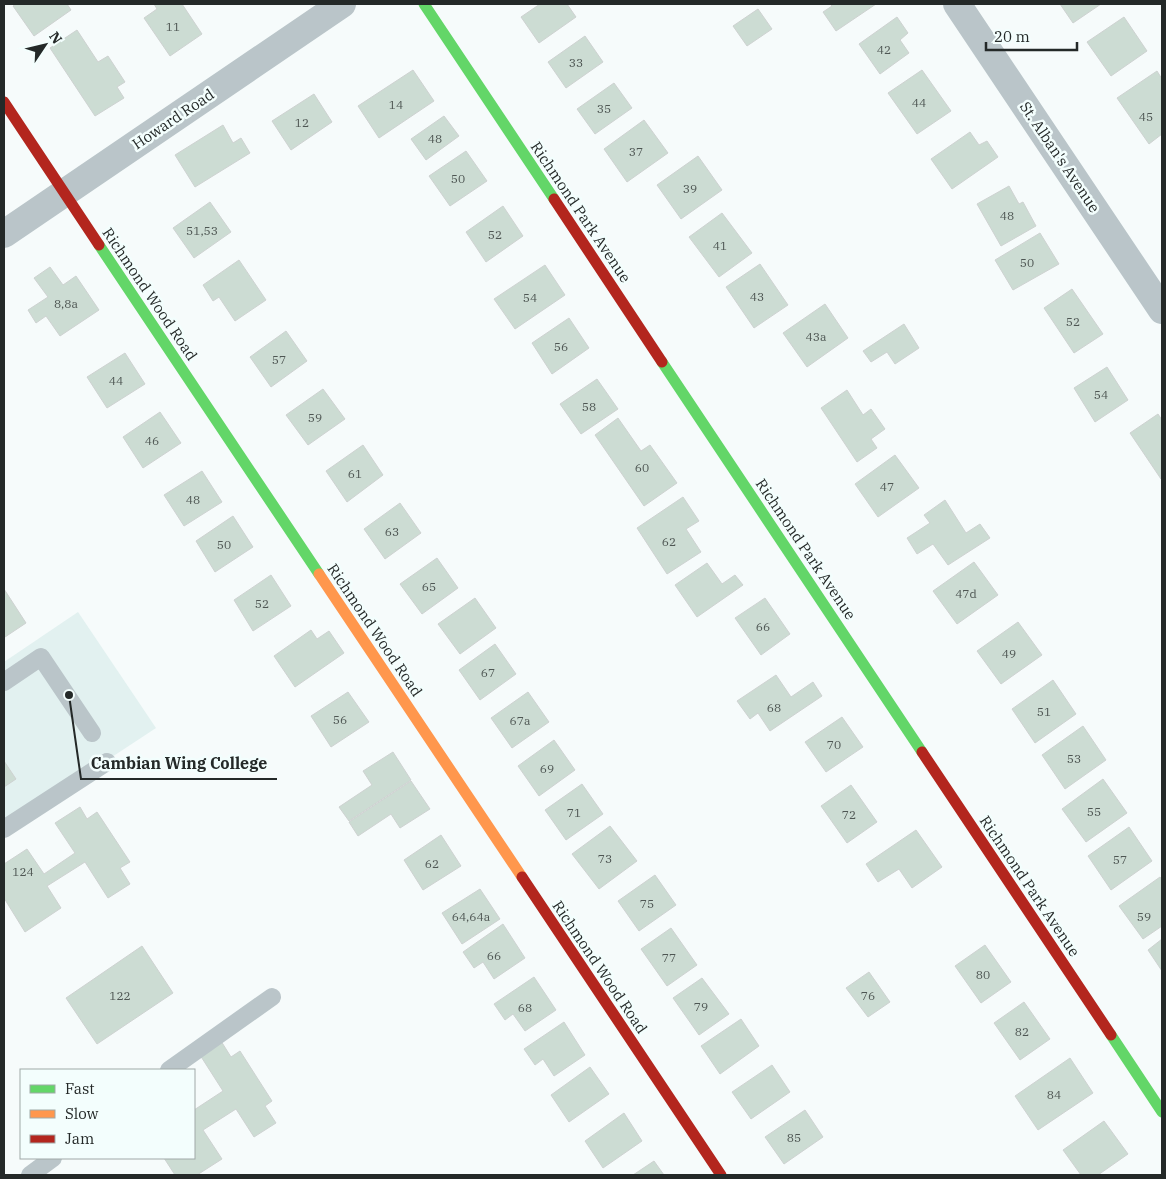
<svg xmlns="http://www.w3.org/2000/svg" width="1166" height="1179" viewBox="0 0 1166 1179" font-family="'IBM Plex Serif',serif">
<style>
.built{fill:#e2f1f0}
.building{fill:#ccdcd3;stroke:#ced2d1}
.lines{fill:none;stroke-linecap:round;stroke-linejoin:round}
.lane{stroke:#bac5c9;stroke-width:18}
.street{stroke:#bac5c9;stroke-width:28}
.fast{stroke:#63d668;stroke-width:11}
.slow{stroke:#ff974d;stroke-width:11}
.jam{stroke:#b3261e;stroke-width:11}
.labels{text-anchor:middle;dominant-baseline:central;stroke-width:5;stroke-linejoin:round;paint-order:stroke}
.number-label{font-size:12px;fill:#4e5653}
.street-label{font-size:15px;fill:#242928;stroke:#f3fefd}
.leader{fill:none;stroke:#242928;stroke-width:2}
.callout-dot{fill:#242928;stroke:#f3fefd;stroke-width:2}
.callout-label{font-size:16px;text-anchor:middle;font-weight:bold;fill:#242928;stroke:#f3fefd;stroke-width:5;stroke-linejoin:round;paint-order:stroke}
</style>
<rect width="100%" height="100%" fill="#f6fbfb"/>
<path class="built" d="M78 612 156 728 4 828V662Z"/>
<path class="building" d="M16 4H67L71 10 34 36 13 6Z
M154 4H182L202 34 170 56 144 18 157 9Z
M540 4H567L576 17 539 43 521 17Z
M830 4H876L836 31 823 12 832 6Z
M1060 4H1101L1073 23Z
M758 9 772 29 747 46 733 26Z
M897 17 908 33 900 40 909 53 880 74 859 44Z
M1124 17 1147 51 1111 76 1087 42Z
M77 30 98 62 108 56 125 82 117 87 124 98 95 116 50 48Z
M585 36 603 62 566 88 548 62Z
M413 70 434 101 379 138 358 106Z
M922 70 951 111 917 134 888 93Z
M1157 71 1162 79V134L1149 144 1117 98Z
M614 83 632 108 595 134 577 109Z
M314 94 332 122 291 150 272 121Z
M444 116 459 136 426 160 411 139Z
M644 120 668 153 627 182 604 149Z
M223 125 233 143 241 138 250 153 195 187 175 155Z
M970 132 979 145 987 141 998 157 952 189 931 159Z
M466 151 487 181 450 206 429 176Z
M698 156 722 190 681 219 657 185Z
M1009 186 1019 204 1023 202 1036 226 1001 246 977 204Z
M210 202 231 232 194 258 173 228Z
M503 206 523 236 486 262 466 232Z
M722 213 752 253 719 277 689 237Z
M1040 233 1059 264 1013 290 995 260Z
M239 260 266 300 235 321 219 297 213 301 203 285Z
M760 264 788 305 754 328 726 287Z
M545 265 565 295 515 329 494 299Z
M50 267 63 285 76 276 99 310 60 336 46 316 36 323 28 310 48 297 34 278Z
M1072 289 1103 334 1074 353 1044 308Z
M825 304 848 338 807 367 783 333Z
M569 318 589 348 552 374 532 343Z
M904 324 919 348 895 364 887 352 871 362 863 351Z
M286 331 307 361 271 387 250 357Z
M125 353 145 384 107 408 87 377Z
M1107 367 1128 400 1095 422 1074 388Z
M597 379 618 409 581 434 560 404Z
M323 389 345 419 308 445 286 415Z
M847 390 863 415 871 409 885 429 871 439 877 448 857 462 821 408Z
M160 412 181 443 143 468 123 437Z
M1158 414 1162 420 1161 479 1130 433Z
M618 418 641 451 650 445 677 483 644 506 595 435Z
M363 445 383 475 347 502 326 471Z
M895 455 919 488 878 517 855 484Z
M202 471 222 502 184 526 164 495Z
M683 497 699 521 686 529 701 552 667 574 637 528Z
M945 500 966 533 980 524 990 538 948 565 933 544 917 554 907 538 930 523 924 515Z
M400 503 421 533 385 559 364 529Z
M233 516 253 547 215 572 196 541Z
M437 558 458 588 422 614 400 584Z
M974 562 998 595 957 624 933 591Z
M707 563 722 584 735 575 743 585 697 617 675 585Z
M271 575 291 606 253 631 234 600Z
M4 589 26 623 5 637 4 635Z
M475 598 496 628 460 654 438 624Z
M765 598 790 634 761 655 735 618Z
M1018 622 1042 655 1001 684 977 651Z
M311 630 317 639 329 631 344 653 295 687 274 656Z
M495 644 516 674 480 700 459 670Z
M776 675 791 697 813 682 822 696 770 731 758 713 750 719 737 701Z
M1053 680 1076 714 1035 743 1012 709Z
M348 692 369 722 331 747 311 716Z
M528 692 549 722 512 748 491 718Z
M842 717 863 747 826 772 805 742Z
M1083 726 1106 760 1065 789 1042 755Z
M554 740 575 770 539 796 518 766Z
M393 752 411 780 349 821 339 807 372 785 363 771Z
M4 761 16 779 4 787Z
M1103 779 1127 813 1086 842 1062 809Z
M411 781 430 809 400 828 391 814 358 836 349 822Z
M582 784 603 814 566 840 545 810Z
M851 785 877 822 847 843 821 806Z
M80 807 87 819 97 812 130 862 120 868 130 884 108 898 85 862 47 886 61 908 25 932 4 898V864L27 849 44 874 75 853 55 823Z
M610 826 637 861 599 889 572 854Z
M1129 827 1152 861 1111 890 1088 856Z
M916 830 942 867 912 888 899 869 878 882 866 864Z
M441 835 461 866 423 890 404 860Z
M655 875 676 905 639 931 618 901Z
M1160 877 1162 880V926L1143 939 1119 906Z
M480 889 500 919 462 944 442 913Z
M503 924 525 958 494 979 483 962 474 968 463 952Z
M671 928 697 965 667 986 641 949Z
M1162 939V971L1148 950Z
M985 945 1011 982 981 1003 955 966Z
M142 946 173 993 97 1044 66 998Z
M869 972 890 1002 868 1017 846 988Z
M534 977 556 1010 525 1031 513 1014 505 1020 494 1004Z
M702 978 729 1014 699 1035 673 998Z
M1024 1002 1050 1039 1020 1060 994 1023Z
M741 1019 759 1046 720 1074 701 1046Z
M564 1022 585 1055 554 1076 543 1059 535 1065 524 1049Z
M221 1041 231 1057 240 1051 272 1101 265 1106 276 1123 254 1137 236 1109 203 1130 222 1159 197 1175H175L164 1158H194V1110L223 1091 200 1055Z
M1070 1058 1093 1093 1038 1130 1015 1096Z
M772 1065 790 1092 751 1119 732 1092Z
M590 1067 609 1094 569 1122 551 1095Z
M805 1110 823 1137 784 1164 765 1137Z
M624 1113 642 1141 603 1168 585 1141Z
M1104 1121 1128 1154 1098 1175H1081L1063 1150Z
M654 1161 664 1175H633Z"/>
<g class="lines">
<path class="lane" d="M4 682 41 657 92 733
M4 829 107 762
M169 1070 272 997
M30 1175 53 1158"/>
<path class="street" d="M957 4 1162 310
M4 234 342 4"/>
<path class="fast" d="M424 4 554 199
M99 245 319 574
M662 362 922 752
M1111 1035 1162 1112"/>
<path class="slow" d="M319 574 522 877"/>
<path class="jam" d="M4 102 99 245
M554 199 662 362
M922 752 1111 1035
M522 877 721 1175"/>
</g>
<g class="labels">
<g class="number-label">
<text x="173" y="26">11</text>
<text x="884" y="49">42</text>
<text x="576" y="62">33</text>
<text x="919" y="102">44</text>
<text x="396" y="104">14</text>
<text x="604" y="108">35</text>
<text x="1146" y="116">45</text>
<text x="302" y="122">12</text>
<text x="435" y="138">48</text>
<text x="636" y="151">37</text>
<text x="458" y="178">50</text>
<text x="690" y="188">39</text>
<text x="1007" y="215">48</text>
<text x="202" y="230">51,53</text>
<text x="495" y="234">52</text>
<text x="720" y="245">41</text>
<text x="1027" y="262">50</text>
<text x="757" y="296">43</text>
<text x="530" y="297">54</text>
<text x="66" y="303">8,8a</text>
<text x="1073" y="321">52</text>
<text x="816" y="336">43a</text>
<text x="561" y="346">56</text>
<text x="279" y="359">57</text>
<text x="116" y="380">44</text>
<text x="1101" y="394">54</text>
<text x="589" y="406">58</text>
<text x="315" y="417">59</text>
<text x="152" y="440">46</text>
<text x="642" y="467">60</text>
<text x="355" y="473">61</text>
<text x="887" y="486">47</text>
<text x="193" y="499">48</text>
<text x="392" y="531">63</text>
<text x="669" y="541">62</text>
<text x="224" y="544">50</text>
<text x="429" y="586">65</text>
<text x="966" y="593">47d</text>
<text x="262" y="603">52</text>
<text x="763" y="626">66</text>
<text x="1009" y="653">49</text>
<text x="488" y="672">67</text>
<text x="774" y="707">68</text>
<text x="1044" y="711">51</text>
<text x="340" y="719">56</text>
<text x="520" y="720">67a</text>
<text x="834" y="744">70</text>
<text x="1074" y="758">53</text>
<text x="547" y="768">69</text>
<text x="1094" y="811">55</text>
<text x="574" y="812">71</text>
<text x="849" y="814">72</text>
<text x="605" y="858">73</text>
<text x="1120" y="859">57</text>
<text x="432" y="863">62</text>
<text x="23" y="871">124</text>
<text x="647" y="903">75</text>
<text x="471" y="916">64,64a</text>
<text x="1144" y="916">59</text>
<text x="494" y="955">66</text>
<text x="669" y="957">77</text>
<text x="983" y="974">80</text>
<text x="120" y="995">122</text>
<text x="868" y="995">76</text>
<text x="701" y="1006">79</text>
<text x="525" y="1007">68</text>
<text x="1022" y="1031">82</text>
<text x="1054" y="1094">84</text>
<text x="794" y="1137">85</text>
</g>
<g class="street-label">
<text transform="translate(173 119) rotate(-34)">Howard Road</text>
<text transform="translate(1060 157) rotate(56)">St. Alban's Avenue</text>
<text transform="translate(581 212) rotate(56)">Richmond Park Avenue</text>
<text transform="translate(150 294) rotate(56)">Richmond Wood Road</text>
<text transform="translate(806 549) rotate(56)">Richmond Park Avenue</text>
<text transform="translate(375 630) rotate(56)">Richmond Wood Road</text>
<text transform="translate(1030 886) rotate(56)">Richmond Park Avenue</text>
<text transform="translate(600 967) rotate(56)">Richmond Wood Road</text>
</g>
</g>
<path class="leader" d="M69 695L81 779H277"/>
<circle class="callout-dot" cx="69" cy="695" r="5"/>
<g class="callout-label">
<text x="179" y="769">Cambian Wing College</text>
</g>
<rect width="1166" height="1179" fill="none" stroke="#242928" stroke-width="10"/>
<rect x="20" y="1069" width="175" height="90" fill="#f3fefd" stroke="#a0a9a8"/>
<rect x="30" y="1085" width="25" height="8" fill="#63d668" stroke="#a0a9a8"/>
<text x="65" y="1094" font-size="15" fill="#242928">Fast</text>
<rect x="30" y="1110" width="25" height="8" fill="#ff974d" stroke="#a0a9a8"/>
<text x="65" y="1119" font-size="15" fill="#242928">Slow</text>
<rect x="30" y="1135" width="25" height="8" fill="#b3261e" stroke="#a0a9a8"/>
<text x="65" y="1144" font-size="15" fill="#242928">Jam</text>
<g transform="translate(45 45) rotate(55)" stroke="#f3fefd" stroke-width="4" paint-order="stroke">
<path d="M0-4L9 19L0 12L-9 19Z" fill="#242928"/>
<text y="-8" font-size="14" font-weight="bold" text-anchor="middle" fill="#242928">N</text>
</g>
<path d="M986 42v8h91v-8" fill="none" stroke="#242928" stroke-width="2.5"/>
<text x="994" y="42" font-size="15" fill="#242928" stroke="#f3fefd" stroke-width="4" paint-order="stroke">20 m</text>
</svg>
